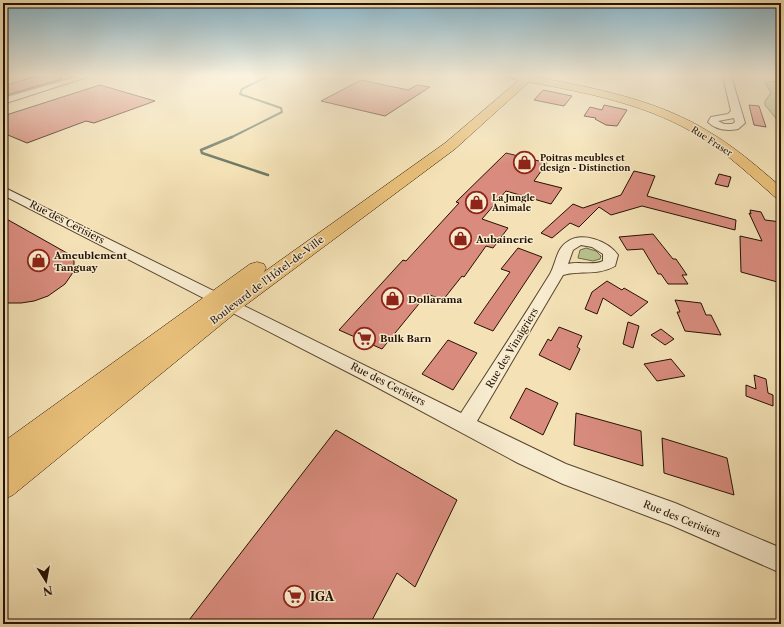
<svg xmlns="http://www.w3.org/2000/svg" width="784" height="627" viewBox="0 0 784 627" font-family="'Libre Caslon Text',serif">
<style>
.green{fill:#b9c490;stroke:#6e6a48}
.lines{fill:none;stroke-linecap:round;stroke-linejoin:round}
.stream-far1{stroke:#6c7966;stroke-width:2}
.stream{stroke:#6c7966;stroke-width:2.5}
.building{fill:#d98c7e;stroke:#241101}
.minor-casing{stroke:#58452e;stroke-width:2}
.major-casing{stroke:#241101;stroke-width:1}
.minor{fill:#f8ecd0;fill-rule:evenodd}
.major{fill:#eac17b;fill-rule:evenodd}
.labels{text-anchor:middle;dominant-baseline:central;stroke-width:3;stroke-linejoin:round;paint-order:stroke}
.far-street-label{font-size:9px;fill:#241101;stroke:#f8ecd0}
.far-poi-label{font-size:9px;font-weight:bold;fill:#241101;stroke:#f8ecd0;text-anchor:start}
.street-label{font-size:10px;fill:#241101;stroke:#f8ecd0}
.poi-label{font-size:10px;font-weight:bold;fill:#241101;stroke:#f8ecd0;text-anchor:start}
.near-poi-label{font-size:12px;font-weight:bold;fill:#241101;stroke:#f8ecd0;text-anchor:start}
</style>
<rect width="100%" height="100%" fill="#f4e2b6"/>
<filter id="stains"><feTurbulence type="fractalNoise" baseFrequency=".005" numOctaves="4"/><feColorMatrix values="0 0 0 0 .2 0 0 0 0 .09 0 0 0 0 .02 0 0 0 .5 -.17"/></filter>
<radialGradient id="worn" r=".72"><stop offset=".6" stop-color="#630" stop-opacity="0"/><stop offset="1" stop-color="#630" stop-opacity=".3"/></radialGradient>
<path class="green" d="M781 81V132L779 122 765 105V101L771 93 765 82Z
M586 248 596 251 601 256 600 259 593 261 578 258 580 250Z"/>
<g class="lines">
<path class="stream-far1" d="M230 138 282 112 281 108 240 94 242 89 269 76"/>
<path class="stream" d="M232 137 201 150 202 153 268 175"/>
</g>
<path class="building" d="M37 76H61L62 79 3 96V86Z
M361 80 408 90 417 85 430 87 385 116 321 101Z
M100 85 155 101 94 123 86 121 27 143 3 133V116Z
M543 90 572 96 564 106 534 100Z
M604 105 627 110 617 126 606 125 595 119 596 118 584 116 590 107 602 110Z
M749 105 759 106 766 127 754 125Z
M506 153 547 163 534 181 562 188 551 204 506 191 482 219 508 228 493 248 486 246 464 277 462 276 443 300 427 294 382 349 339 330 403 260 406 261 459 203 456 202Z
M634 171 655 176 647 196 736 220 735 230 642 206 611 215 599 207 579 227 570 223 552 238 541 233 573 204 583 208 621 195Z
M719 174 731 177 728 187 715 184Z
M750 210 761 212 765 220 781 222V283L741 272 740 236 762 241 749 213 751 214Z
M3 217 74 257V271L65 284 48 296 34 301 21 303H3Z
M653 234 673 259H676L687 275H682L688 284H668L661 274H658L643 249 627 250 619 237Z
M518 248 542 257 493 331 474 323 510 272 501 269Z
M607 281 622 290 624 288 648 302 631 316 603 298 597 314 585 309 592 292Z
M675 300 701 303 706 315H711L721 335 685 331 677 312H680Z
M628 322 639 326 633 348 623 344Z
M559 327 582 336 577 347 580 349 570 370 539 355 548 339 551 341Z
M661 329 674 339 665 345 651 335Z
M448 340 477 353 453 390 422 374Z
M671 359 685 376 657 381 644 364Z
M754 375 766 379 768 393 773 395V406L746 396V385L756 389Z
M526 388 558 403 543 435 510 418Z
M576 413 641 431 643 466 574 445Z
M336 430 457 500 415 587 397 573 370 624H186Z
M662 438 727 458 734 495 664 473Z"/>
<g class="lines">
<defs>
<path id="minor" d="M79 76H90L3 104V98Z
M503 76H519L520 77 516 79Z
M723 76H731L745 123 738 129C728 131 716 130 708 122L711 117 728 114 731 111ZM734 118 735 122 732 124H724L718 121Z
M3 187 461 413C491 367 521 321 550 274 556 264 556 249 567 242 582 231 608 241 618 255L615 266C598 276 581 270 563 275L477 421 566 464 675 503 781 548V573L671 525 563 484 518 463 369 383 3 195ZM581 245 592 247 603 254V261C593 266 579 261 568 264L573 250Z"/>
<path id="major" d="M512 76H536L535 77C595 88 659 100 711 133 736 148 759 168 781 187V200L776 198C752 177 729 155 702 138 651 105 588 93 529 82L455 149 239 310 13 495 3 500V442L250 264 257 262 264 264 266 268 264 272 445 143 519 80 513 79Z"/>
</defs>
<use href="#minor" class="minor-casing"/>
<use href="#major" class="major-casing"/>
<use href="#minor" class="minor"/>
<use href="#major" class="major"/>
</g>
<linearGradient id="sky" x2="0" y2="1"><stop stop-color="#89b8cf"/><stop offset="0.46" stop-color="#faf2de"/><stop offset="1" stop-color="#faf2de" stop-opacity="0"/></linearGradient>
<rect width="784" height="164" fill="url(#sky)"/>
<defs>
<symbol id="shop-ring" viewBox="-11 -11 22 22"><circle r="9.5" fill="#f8ecd0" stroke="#8f2418" stroke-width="1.5"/><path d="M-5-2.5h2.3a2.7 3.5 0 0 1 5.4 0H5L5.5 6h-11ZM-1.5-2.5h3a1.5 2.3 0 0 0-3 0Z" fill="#8f2418"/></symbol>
<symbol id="supermarket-ring" viewBox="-11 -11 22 22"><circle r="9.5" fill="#f8ecd0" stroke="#8f2418" stroke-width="1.5"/><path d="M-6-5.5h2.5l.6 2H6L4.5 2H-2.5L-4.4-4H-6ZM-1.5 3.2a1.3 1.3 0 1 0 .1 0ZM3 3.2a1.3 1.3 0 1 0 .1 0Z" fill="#8f2418"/></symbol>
</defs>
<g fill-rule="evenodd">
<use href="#shop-ring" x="512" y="150" width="25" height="25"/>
<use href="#shop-ring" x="464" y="190" width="25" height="25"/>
<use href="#shop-ring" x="448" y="226" width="25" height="25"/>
<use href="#shop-ring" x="26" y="248" width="25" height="25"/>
<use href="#shop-ring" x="380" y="286" width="25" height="25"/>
<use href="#supermarket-ring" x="352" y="326" width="25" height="25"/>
<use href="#supermarket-ring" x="282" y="584" width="25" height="25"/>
</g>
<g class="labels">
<g class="far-street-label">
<text transform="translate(712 141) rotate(33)">Rue Fraser</text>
</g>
<g class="far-poi-label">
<text x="540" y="157">Poitras meubles et<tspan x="540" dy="10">design - Distinction</tspan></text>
<text x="492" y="197">La Jungle<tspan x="492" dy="10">Animale</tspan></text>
</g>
<g class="street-label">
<text transform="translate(67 222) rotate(27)">Rue des Cerisiers</text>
<text transform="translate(267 280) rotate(-37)">Boulevard de l'Hôtel-de-Ville</text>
<text transform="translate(512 348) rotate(-59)">Rue des Vinaigriers</text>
<text transform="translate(388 384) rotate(27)">Rue des Cerisiers</text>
<text transform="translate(682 519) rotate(22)">Rue des Cerisiers</text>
</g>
<g class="poi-label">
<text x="476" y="239">Aubainerie</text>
<text x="54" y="255">Ameublement<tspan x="54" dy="12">Tanguay</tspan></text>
<text x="408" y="299">Dollarama</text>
<text x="380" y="338">Bulk Barn</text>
</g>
<g class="near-poi-label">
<text x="310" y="596">IGA</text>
</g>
</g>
<rect width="784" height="627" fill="none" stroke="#f4e2b6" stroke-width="16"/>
<rect x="4" y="4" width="776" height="619" fill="none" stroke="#241101" stroke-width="2"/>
<rect x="8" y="8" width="768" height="611" fill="none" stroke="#241101"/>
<g transform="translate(46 581) rotate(169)" stroke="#f8ecd0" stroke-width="3" paint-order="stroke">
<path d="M0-3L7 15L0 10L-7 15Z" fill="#241101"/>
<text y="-6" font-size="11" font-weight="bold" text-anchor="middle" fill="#241101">N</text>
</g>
<rect width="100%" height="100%" filter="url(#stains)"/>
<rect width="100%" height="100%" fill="url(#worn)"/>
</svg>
